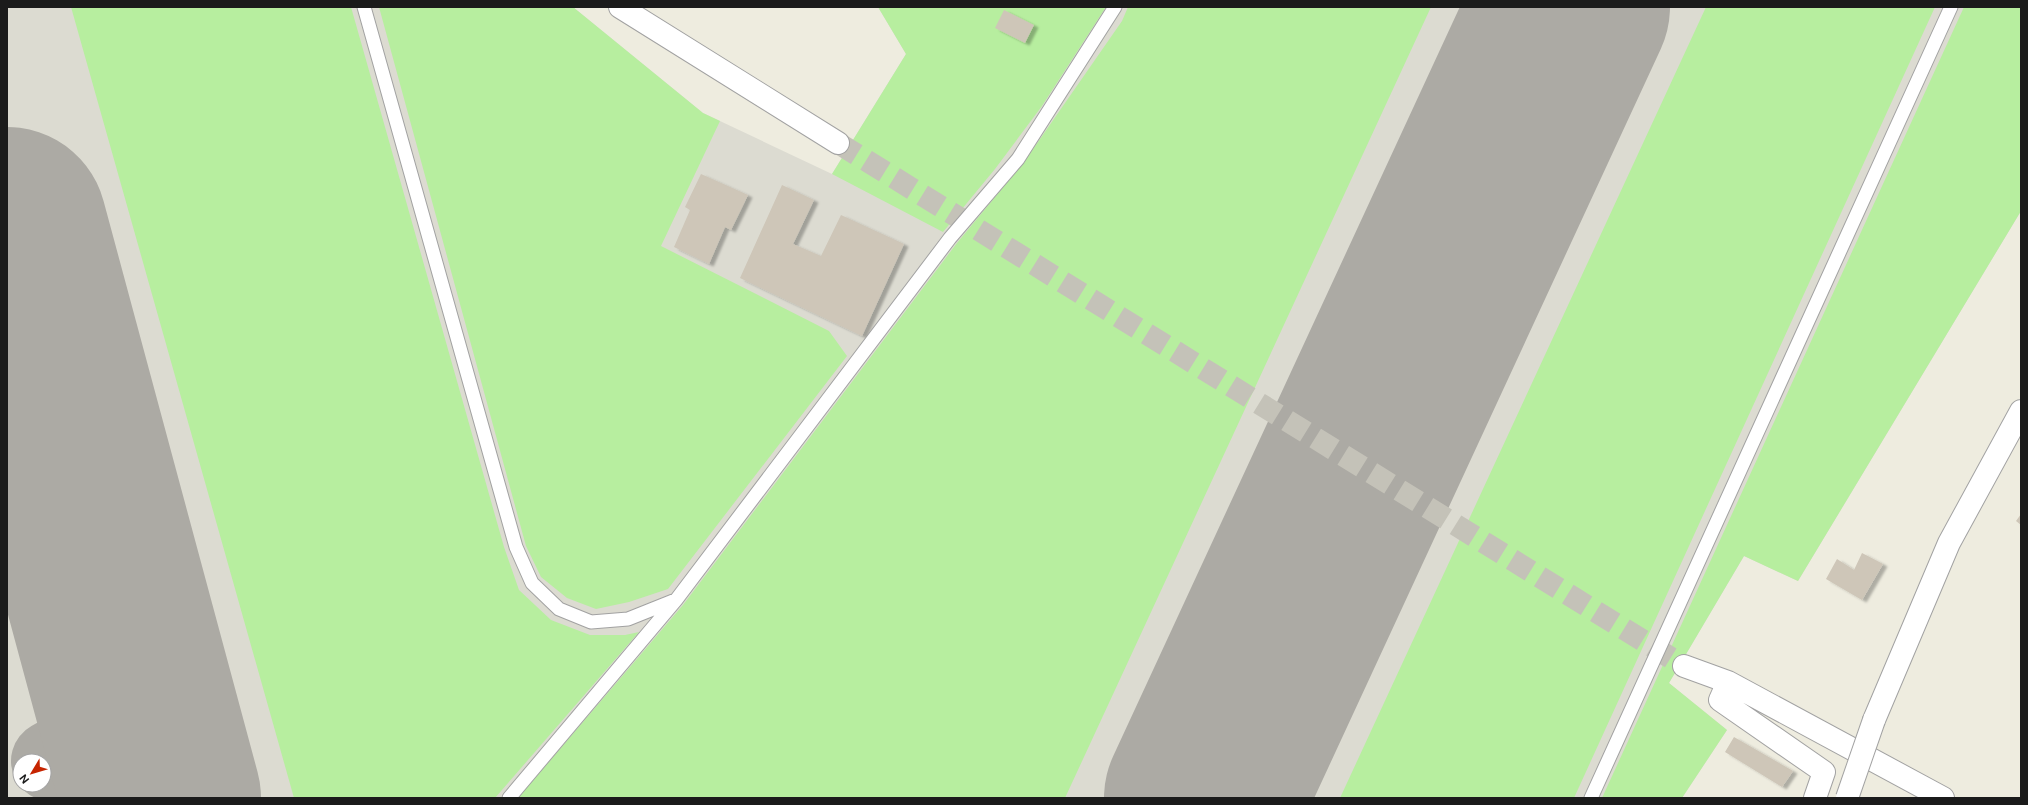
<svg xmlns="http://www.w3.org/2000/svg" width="2028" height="805" viewBox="0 0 2028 805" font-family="'DM Sans',sans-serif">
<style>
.airport{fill:#dcdbd1;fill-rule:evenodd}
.grass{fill:#b7ee9f}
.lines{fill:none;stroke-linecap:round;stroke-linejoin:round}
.taxiway{stroke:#acaaa4;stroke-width:80}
.runway{stroke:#acaaa4;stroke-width:200}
.building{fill:#cec6b8;filter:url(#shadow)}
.minor-tunnel{stroke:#c4c2b8;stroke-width:22;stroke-dasharray:22 11;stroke-linecap:butt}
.service-casing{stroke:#a2a2a2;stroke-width:15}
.minor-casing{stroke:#a2a2a2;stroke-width:24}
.service{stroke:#fff;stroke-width:13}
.minor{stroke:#fff;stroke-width:22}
.minor-bridge-casing{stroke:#a2a2a2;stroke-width:24;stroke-linecap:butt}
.minor-bridge{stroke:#fff;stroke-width:22}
</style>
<defs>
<filter id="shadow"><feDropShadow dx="4.5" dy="2.5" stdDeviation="1" flood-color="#0004"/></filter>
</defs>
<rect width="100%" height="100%" fill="#eeecdf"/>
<path class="airport" d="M7 7H573L703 113 832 174 906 54 878 7H2021V211L1798 581 1744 556 1669 683 1727 730 1682 798H7ZM20 761H44V785H20Z"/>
<path class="grass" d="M71 7H351L504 547 519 590 551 620 590 635H625L639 632 495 798H294Z
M379 7H573L703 113 720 121 661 246 829 331 847 356 668 589 629 602 596 609 567 598 541 577 526 546Z
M878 7H1106L1042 106 995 169 943 232 832 174 906 54Z
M1128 7H1431L1065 798H518L683 605 957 243 1024 162 1122 21Z
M1706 7H1935L1574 798H1340Z
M1964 7H2021V211L1798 581 1744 556 1669 683 1727 730 1682 798H1602Z"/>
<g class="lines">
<path class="taxiway" d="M112 617 118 652 111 692 92 728 76 747 51 761C78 762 105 765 128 781 134 785 140 792 145 798"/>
<path class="runway" d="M7 227 161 798
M1204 798 1570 7"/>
</g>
<path class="building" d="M1004 10 1034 25 1025 43 995 28Z
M701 174 748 195 731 230 725 227 709 264 674 247 690 210 685 207Z
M782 185 814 200 793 244 821 256 841 215 904 244 862 336 740 278Z
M2021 514V525L2016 521Z
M1862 553 1883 564 1862 600 1826 579 1837 559 1854 570Z
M1734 737 1793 771 1782 787 1725 752Z"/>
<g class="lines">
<path class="minor-tunnel" d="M838 143 1684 666"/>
<defs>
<path id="service" d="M364 7 516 547 532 583 559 609 591 622 628 619 673 601
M509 798 676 600 950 238 1018 159 1115 7
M1591 798 1951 7"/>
<path id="minor" d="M620 7 838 143
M1684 666 1728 682 1943 798
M1728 682 1720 700 1824 772 1815 798
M1874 720 1949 543 2021 411"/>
</defs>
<use href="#service" class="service-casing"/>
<use href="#minor" class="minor-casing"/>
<use href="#service" class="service"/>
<use href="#minor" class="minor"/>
<defs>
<path id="minor-bridge" d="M1847 798 1874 720"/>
</defs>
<use href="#minor-bridge" class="minor-bridge-casing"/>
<use href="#minor-bridge" class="minor-bridge"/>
</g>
<rect width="2028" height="805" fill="none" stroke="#1b1b1b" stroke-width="16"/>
<g transform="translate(32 773) rotate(232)"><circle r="19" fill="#ffffff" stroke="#a4a4a4"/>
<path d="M0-3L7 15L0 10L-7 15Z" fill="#c62400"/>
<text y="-6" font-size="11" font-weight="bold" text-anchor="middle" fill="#1b1b1b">N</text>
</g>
</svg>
